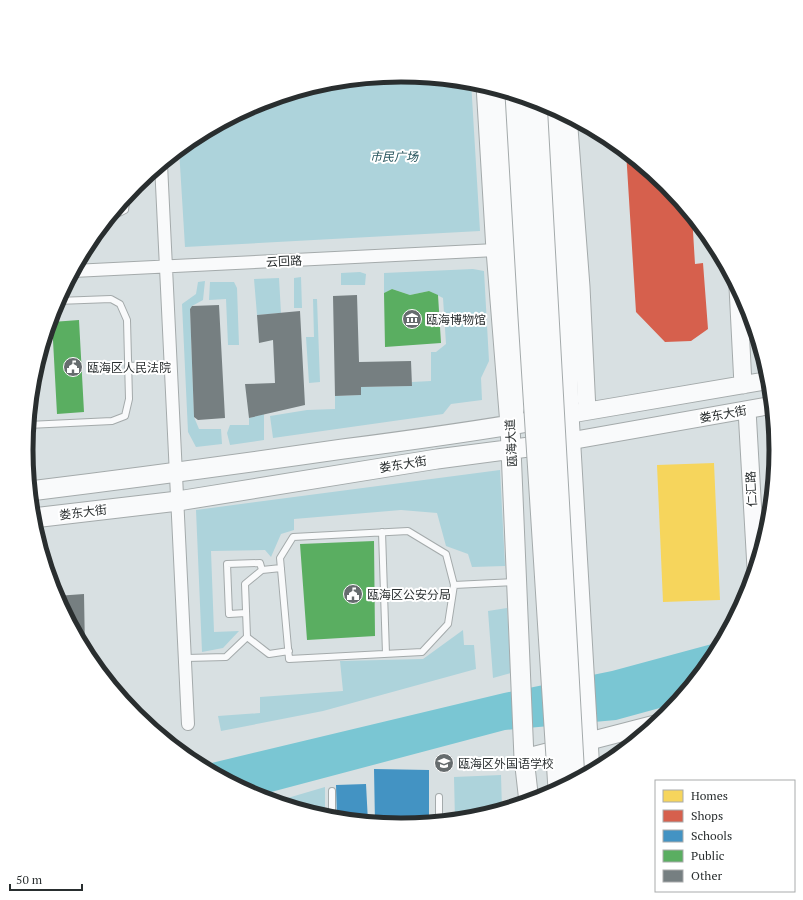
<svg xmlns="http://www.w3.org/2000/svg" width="803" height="900" viewBox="0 0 803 900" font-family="'PT Serif','Noto Sans SC',serif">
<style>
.green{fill:#add3db}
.water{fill:#7ac6d3}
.homes{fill:#f6d55c}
.shops{fill:#d6604d}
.schools{fill:#4393c3}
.public{fill:#5aae61}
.building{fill:#767f81}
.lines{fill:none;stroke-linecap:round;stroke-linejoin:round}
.lane-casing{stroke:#a4aaab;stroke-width:8}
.street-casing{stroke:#a4aaab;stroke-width:14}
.secondary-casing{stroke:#a4aaab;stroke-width:19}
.primary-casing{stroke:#a4aaab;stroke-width:21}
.highway-casing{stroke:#a4aaab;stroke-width:23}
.lane{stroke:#f9fafb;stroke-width:6}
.street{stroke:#f9fafb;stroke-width:12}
.secondary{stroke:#f9fafb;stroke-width:17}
.primary{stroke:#f9fafb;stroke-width:19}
.highway{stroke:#f9fafb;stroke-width:21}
.highway-bridge-casing{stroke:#a4aaab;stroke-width:23;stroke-linecap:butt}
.highway-bridge{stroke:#f9fafb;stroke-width:21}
.labels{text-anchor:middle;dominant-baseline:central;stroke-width:4;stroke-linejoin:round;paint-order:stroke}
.park-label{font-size:12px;font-style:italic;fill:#26545c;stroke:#fff}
.street-label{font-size:12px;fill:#292e2f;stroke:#fff}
.poi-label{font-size:12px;fill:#292e2f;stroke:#fff;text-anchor:start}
.rim{fill:none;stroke:#292e2f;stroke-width:5}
</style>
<rect width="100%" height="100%" fill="#d8e0e2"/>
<path class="green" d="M402 75 471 81 480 231 185 247 179 149 193 138 258 103 328 82Z
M473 269 484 271 489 361 481 378 482 400 451 404 443 414 273 438 270 416 307 410 335 409V396L361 395V387L412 386V382L431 381V352H436L446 344 443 298 429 291 410 295 392 289 384 293V273Z
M360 272 366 274 365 285H341V273Z
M301 277 302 308H294V278Z
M279 278 281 313 257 315 254 279Z
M205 281 203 300 192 306 190 309 194 417 199 429H221L222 444 196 447 188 432 182 304 196 294 198 282Z
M210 282H234L237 288 239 345H228L226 299 209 300Z
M313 299H317L320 382 309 383 306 337H314Z
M264 414V440L230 445 227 433 230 425H249V418Z
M500 470 505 566 472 567 468 554 446 546 437 513 401 510 294 519V530L281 534 271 557 265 550 211 551 214 632 239 631 223 648 202 652 196 510Z
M507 608 511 673 493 678 488 611Z
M463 630 464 645H474L476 669 323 711 221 731 218 716 260 713V697L343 691 340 661 423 659Z
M501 775 502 810 475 818 455 820 454 777Z
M325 787V817L274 802Z"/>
<path class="water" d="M723 641 714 659 678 703 616 720 505 730 256 796 199 766 504 693 612 671Z"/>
<path class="homes" d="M714 463 720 600 663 602 657 465Z"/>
<path class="shops" d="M626 151 667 185 692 215 695 264 703 263 708 329 691 341 665 342 636 312Z"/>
<path class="schools" d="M374 769 429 770V823L401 825 375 823Z
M366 784 368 822 337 819 336 785Z"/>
<path class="public" d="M392 289 410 295 429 291 438 295 441 343 385 347 384 293Z
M79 320 84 412 57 414 52 322Z
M374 541 375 636 307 640 300 544Z"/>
<path class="building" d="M357 295 359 362 411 361 412 386 361 387V395L335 396 333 296Z
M219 305 225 418 198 420 194 417 190 309 192 306Z
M300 311 305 405 249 418 245 384 275 383 273 340 259 343 257 315Z
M84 594 85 651 56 596Z"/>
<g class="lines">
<defs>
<path id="lane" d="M107 219 125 210 127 195
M128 366 171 364
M28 425 112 421 125 416 129 399 127 320 120 304 111 299 57 301
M382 532 386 654
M281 568 262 570 245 584 247 637 269 654 289 651
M454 585 448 624 422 652 289 659 280 558 293 537 408 531 446 554 454 585 515 582
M246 613 229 614 227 564 260 563 262 570
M186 658 226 657 247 637
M332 791V819
M439 797V822"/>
<path id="street" d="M161 164 188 724
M73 271 496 250"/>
<path id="secondary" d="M568 115 581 287 587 411
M738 287 743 385
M747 410 756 568
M577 413 770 380
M570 441 773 405
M524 758 659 723"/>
<path id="primary" d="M486 85 496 250 510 425 524 758 529 802
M552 191 556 272
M564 330 567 345 569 414 590 773
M30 491C134 478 239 464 343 449 412 440 481 431 550 418
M33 518 178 501 437 459 552 444"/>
<path id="highway" d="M498 89 518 385 510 425
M556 109 565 230 567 345"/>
</defs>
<use href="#lane" class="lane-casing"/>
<use href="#street" class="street-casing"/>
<use href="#secondary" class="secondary-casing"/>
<use href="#primary" class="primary-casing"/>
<use href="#highway" class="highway-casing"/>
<use href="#lane" class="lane"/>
<use href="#street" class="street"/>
<use href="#secondary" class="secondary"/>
<use href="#primary" class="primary"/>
<use href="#highway" class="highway"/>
<defs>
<path id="highway-bridge" d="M516 94 529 317 559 789
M536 100 574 781"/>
</defs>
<use href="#highway-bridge" class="highway-bridge-casing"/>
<use href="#highway-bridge" class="highway-bridge"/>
</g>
<defs>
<symbol id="museum-disc" viewBox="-11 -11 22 22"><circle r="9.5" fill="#666c6e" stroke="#fff"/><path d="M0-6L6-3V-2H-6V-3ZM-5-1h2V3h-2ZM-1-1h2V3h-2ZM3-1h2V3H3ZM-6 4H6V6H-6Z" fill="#fff"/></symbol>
<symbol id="civic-disc" viewBox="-11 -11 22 22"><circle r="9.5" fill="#666c6e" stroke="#fff"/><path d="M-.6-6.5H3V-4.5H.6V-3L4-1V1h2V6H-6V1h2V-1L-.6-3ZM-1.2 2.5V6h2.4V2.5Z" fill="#fff"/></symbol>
<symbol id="school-disc" viewBox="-11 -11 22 22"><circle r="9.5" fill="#666c6e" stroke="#fff"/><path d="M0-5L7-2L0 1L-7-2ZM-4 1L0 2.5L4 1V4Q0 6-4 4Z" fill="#fff"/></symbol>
</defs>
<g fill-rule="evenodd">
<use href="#museum-disc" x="401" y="308" width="22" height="22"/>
<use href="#civic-disc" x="62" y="356" width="22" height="22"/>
<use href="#civic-disc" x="342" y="583" width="22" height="22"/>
<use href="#school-disc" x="433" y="752" width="22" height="22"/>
</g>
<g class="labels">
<g class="park-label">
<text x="394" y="156">市民广场</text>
</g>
<g class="street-label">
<text transform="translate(284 261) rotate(-3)">云回路</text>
<text transform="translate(723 414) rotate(-10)">娄东大街</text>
<text transform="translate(511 443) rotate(-93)">瓯海大道</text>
<text transform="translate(403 464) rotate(-9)">娄东大街</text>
<text transform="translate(751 489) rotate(-93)">仁汇路</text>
<text transform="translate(83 512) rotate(-7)">娄东大街</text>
</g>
<g class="poi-label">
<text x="426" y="319">瓯海博物馆</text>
<text x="87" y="367">瓯海区人民法院</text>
<text x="367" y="594">瓯海区公安分局</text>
<text x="458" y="763">瓯海区外国语学校</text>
</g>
</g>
<path d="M0 0H803V900H0ZM33 450a368 368 0 1 1 736 0a368 368 0 1 1-736 0Z" fill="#fff" fill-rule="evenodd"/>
<path class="rim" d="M33 450a368 368 0 1 1 736 0a368 368 0 1 1-736 0Z"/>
<rect x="655" y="780" width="140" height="112" fill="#ffffff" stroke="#a9abac"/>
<rect x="663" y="790" width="20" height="12" fill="#f6d55c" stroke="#a9abac"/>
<text x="691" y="800" font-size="12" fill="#292e2f">Homes</text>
<rect x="663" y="810" width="20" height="12" fill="#d6604d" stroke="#a9abac"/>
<text x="691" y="820" font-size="12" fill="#292e2f">Shops</text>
<rect x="663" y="830" width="20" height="12" fill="#4393c3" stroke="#a9abac"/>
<text x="691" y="840" font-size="12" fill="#292e2f">Schools</text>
<rect x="663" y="850" width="20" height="12" fill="#5aae61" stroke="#a9abac"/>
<text x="691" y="860" font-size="12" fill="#292e2f">Public</text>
<rect x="663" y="870" width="20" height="12" fill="#767f81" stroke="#a9abac"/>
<text x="691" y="880" font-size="12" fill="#292e2f">Other</text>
<path d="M10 884v6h72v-6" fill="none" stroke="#292e2f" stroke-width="2"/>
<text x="16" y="884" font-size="12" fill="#292e2f" stroke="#ffffff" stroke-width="3" paint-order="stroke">50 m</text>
</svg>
